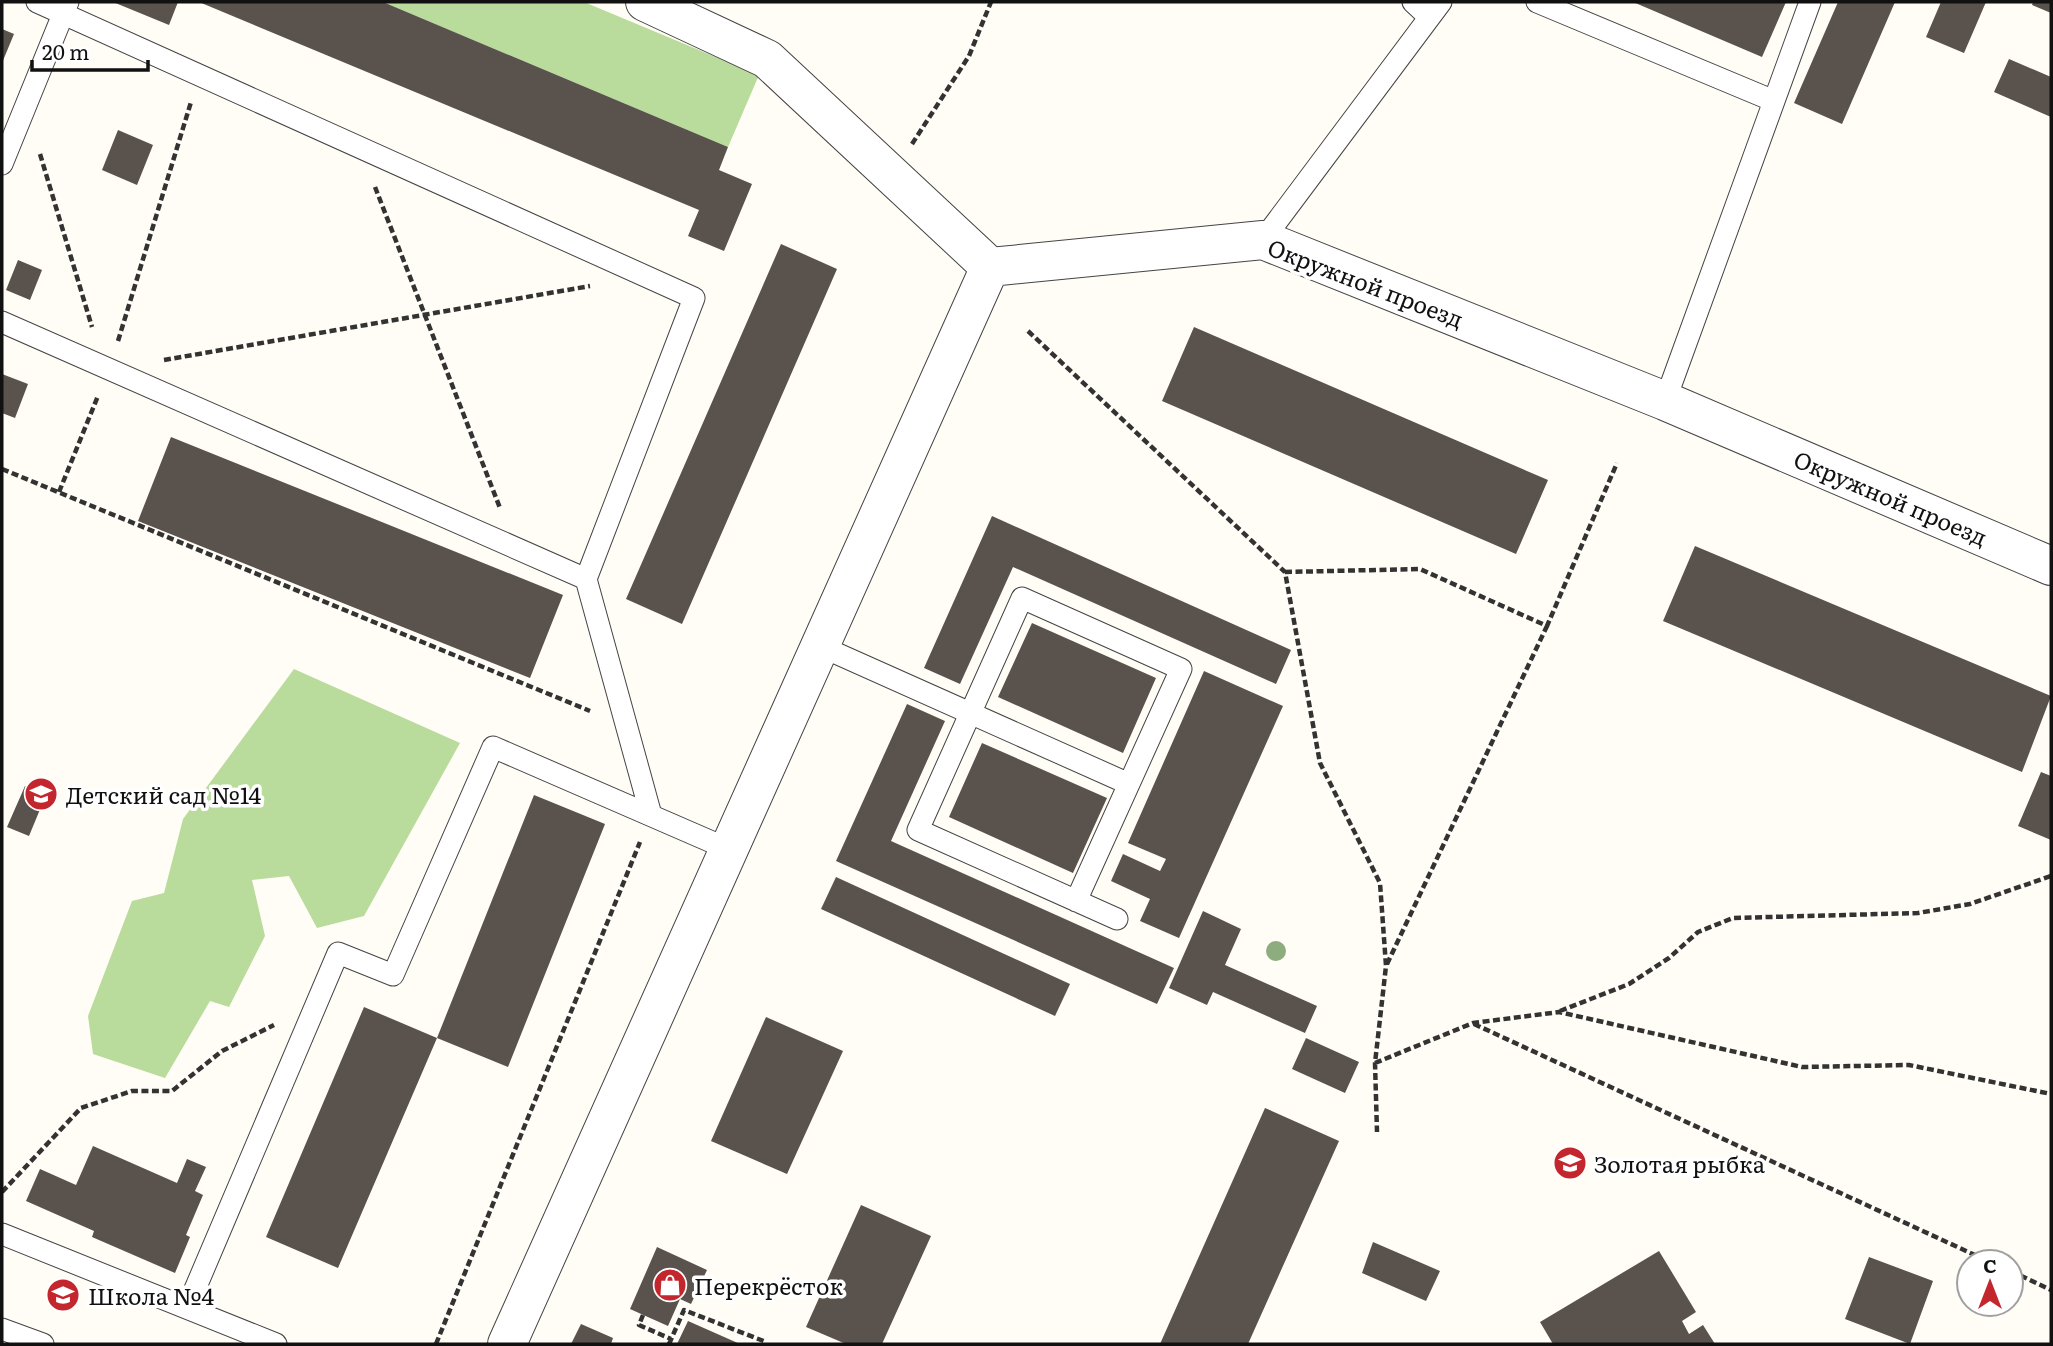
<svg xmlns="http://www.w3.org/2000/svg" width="2053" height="1346" viewBox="0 0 2053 1346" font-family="Literata,serif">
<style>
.forest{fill:#b9dc9c}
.building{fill:#5a524d}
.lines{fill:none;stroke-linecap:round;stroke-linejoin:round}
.service-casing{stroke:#444;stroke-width:23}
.tertiary-casing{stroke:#444;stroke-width:40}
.path{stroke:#333;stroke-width:4.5;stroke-dasharray:7 3.5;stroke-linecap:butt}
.service{stroke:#fff;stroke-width:21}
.tertiary{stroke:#fff;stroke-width:38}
.tree{fill:#8dad7f}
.labels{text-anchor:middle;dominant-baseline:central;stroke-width:7;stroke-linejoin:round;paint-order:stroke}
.street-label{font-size:23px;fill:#111;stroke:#fff}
.poi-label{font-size:23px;fill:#111;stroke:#fff;text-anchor:start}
</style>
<rect width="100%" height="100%" fill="#fffdf5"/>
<path class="forest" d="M383 2H584L759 75 728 147Z
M294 669 460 743 364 916 317 928 289 876 252 880 265 936 229 1007 210 1001 165 1078 93 1054 88 1016 132 901 164 893 183 819Z"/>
<path class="building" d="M113 2H178L169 25Z
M199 2H383L728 147 719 170 752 184 724 251 688 236 699 210Z
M1633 2H1786L1762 57Z
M1838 2H1895L1842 124 1794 103Z
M1941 2H1986L1964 53 1926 37Z
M2033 2H2051V13L2032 5Z
M2 29 14 34 2 63Z
M2009 59 2051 77V117L1994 92Z
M118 130 153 145 137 185 102 170Z
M781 244 837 269 682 624 626 599Z
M18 260 42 270 30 300 6 290Z
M1194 327 1548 480 1516 554 1162 401Z
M2 374 28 384 15 418 2 413Z
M171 437 563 595 530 678 138 521Z
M992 516 1291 650 1276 684 1013 567 960 684 924 668Z
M1695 546 2051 696 2022 772 1663 621Z
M1032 623 1156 678 1123 753 998 697Z
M1204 671 1283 706 1179 938 1140 921 1150 899 1111 881 1123 854 1160 871 1166 859 1128 843Z
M907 704 945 721 891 841 1174 968 1157 1004 836 861Z
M982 743 1107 798 1073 873 949 817Z
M2041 772 2051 776V840L2018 826Z
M25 786 46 795 29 836 7 827Z
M534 795 605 824 508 1067 437 1038Z
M836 877 1070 984 1055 1016 821 909Z
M1203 911 1241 929 1225 965 1317 1006 1305 1033 1213 992 1207 1005 1169 988Z
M364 1007 437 1038 338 1268 266 1237Z
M766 1017 843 1051 787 1174 711 1141Z
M1306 1038 1359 1062 1345 1093 1292 1069Z
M1265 1108 1339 1141 1248 1344H1160Z
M93 1146 177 1183 187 1159 206 1167 195 1191 203 1195 186 1235 190 1237 175 1273 92 1237 94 1231 26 1201 40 1169 76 1185Z
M861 1205 931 1236 882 1344H846L806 1327Z
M1373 1242 1440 1271 1426 1301 1362 1273Z
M657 1247 707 1270 691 1304 680 1299 668 1326 630 1309Z
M1659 1251 1696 1312 1682 1321 1689 1334 1703 1325 1715 1344H1553L1540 1322Z
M1869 1257 1933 1281 1910 1344 1845 1319Z
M688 1321 740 1344H677Z
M581 1324 613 1338 611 1344H571Z"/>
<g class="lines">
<defs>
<path id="service" d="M37 2 694 298 586 579 651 815
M1413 2 1428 16
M1537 2 1774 101
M2 164 68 2
M1263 240 1441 2
M2 322 586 579
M1665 401 1810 2
M820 646 1129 784
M1076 901 1181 669 1022 598 918 830 1117 919
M2 1234 276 1344
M187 1308 338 953 393 975 493 747 728 849
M2 1329 43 1344"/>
<path id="tertiary" d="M645 2 767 59 990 267 1263 240 1665 401 2051 566
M507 1344 990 267"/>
</defs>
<use href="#service" class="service-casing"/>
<use href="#tertiary" class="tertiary-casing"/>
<path class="path" d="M912 144 969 56 991 2
M40 154 92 327
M375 187 500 508
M1028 331 1285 572 1320 763 1380 883 1386 966 1375 1063 1377 1132
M118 341 191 102
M164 360 590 286
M2 469 590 711
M59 492 98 396
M1285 572 1420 569 1547 626 1617 463
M1387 964 1547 626
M1560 1011 1629 984 1669 958 1698 932 1733 918 1918 913 1970 904 2051 876
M1474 1024 1990 1262
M1375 1063 1473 1023 1559 1012 1802 1067 1909 1065 2051 1094
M2 1192 81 1108 132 1091H172L222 1051 274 1025
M2011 1271 2051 1290
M643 1315 639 1325 671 1339
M436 1344 640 842
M669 1344 684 1310 766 1342"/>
<use href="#service" class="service"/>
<use href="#tertiary" class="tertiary"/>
</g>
<circle class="tree" cx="1276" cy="951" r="10"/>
<defs>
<symbol id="school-disc" viewBox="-11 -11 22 22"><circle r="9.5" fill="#c4262e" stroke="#fff"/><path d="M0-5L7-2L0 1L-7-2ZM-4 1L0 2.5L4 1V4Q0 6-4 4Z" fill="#fff"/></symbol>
<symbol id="shop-disc" viewBox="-11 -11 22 22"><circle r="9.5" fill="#c4262e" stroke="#fff"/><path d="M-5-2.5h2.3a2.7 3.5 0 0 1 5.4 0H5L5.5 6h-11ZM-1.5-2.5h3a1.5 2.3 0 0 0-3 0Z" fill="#fff"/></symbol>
</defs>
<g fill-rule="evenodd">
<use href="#school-disc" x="22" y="775" width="38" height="38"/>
<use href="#school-disc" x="1551" y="1144" width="38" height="38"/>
<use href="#shop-disc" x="651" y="1266" width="38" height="38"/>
<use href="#school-disc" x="44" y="1276" width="38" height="38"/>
</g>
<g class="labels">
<g class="street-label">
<text transform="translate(1366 282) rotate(21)">Окружной проезд</text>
<text transform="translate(1891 497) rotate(23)">Окружной проезд</text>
</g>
<g class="poi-label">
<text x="66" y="794">Детский сад №14</text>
<text x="1594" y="1163">Золотая рыбка</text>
<text x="694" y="1285">Перекрёсток</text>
<text x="88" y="1295">Школа №4</text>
</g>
</g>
<rect width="2053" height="1346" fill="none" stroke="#111111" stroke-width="7"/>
<g transform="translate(1990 1283)"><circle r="33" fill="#ffffff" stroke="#a0a0a0" stroke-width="2"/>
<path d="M0-5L12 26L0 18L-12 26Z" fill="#c4262e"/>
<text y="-10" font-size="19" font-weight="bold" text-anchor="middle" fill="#111111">С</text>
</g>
<path d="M32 60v10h116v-10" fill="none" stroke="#111111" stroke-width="3.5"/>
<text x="42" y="60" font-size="21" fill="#111111" stroke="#ffffff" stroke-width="5" paint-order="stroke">20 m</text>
</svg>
